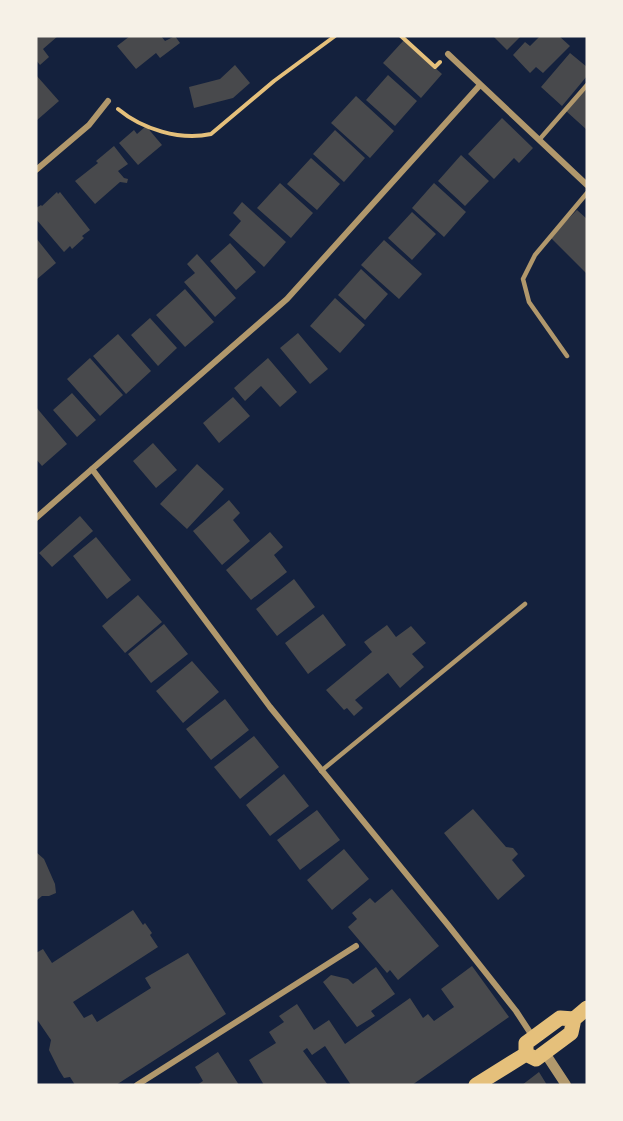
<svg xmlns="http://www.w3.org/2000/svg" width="623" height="1121" viewBox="0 0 623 1121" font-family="Poppins,sans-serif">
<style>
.building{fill:#48494c}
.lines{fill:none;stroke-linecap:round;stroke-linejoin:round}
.path{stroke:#e5c07b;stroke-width:4}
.service{stroke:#b1986c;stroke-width:4.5}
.minor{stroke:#b1986c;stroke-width:6}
.tertiary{stroke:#b1986c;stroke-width:10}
.primary{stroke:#e5c07b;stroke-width:15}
</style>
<rect width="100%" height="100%" fill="#14213d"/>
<path class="building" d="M36 36H58L43 49 49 57 40 65 36 60Z
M130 36H161L165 41 175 36 180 43 160 58 156 53 136 69 117 46Z
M493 36H521L507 50Z
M540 36H559L570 46 543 73 536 67 530 73 513 55 525 42 530 46Z
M404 40 442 74 421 98 383 63Z
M570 53 587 67V76L562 106 541 87Z
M235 65 250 83 233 98 194 108 189 87 220 79Z
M36 75 59 101 36 121Z
M388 75 417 101 395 126 366 100Z
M587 88V130L566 111Z
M356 96 394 131 370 158 331 123Z
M502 118 533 148 519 163 514 158 494 179 468 154Z
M146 126 162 145 138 165 119 143 134 130 137 134Z
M335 130 365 158 344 182 313 154Z
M114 146 128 164 118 171 124 178 128 179 127 183 120 182 95 204 75 181 98 163 96 161Z
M461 155 489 181 465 206 438 181Z
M311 158 340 184 317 210 287 184Z
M280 183 313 213 291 238 257 208Z
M434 183 466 212 444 237 412 208Z
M57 192 58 194 60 192 90 230 82 236 84 238 72 249 70 246 64 252 36 219V208L41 205 42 206Z
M242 202 286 242 264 267 229 235 241 221 233 213Z
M577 210 587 219V274L550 237Z
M412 212 436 234 412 260 388 238Z
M36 238 56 263 36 280Z
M384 240 422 274 399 299 361 265Z
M230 243 256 272 236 290 210 261Z
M197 254 236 298 215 317 184 282 195 273 187 264Z
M361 269 388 294 365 320 338 295Z
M185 289 214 322 185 347 156 315Z
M335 298 365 325 340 353 310 326Z
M150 318 177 348 158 366 131 335Z
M298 333 328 369 310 384 280 348Z
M118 334 151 371 126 394 93 356Z
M90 358 123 395 100 416 67 379Z
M268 358 297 392 280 407 261 386 245 401 234 388Z
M72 393 96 420 77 437 53 410Z
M233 397 250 416 219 443 203 423Z
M36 407 67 444 42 466 36 459Z
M153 443 177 470 156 488 133 461Z
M197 464 224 489 187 529 160 504Z
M229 500 240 513 233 520 250 541 222 565 193 531Z
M80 516 93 531 52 567 39 553Z
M270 532 283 547 274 555 287 572 251 600 226 570Z
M96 537 131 580 107 599 73 556Z
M294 579 315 607 277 636 256 609Z
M138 595 162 622 125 653 102 626Z
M323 614 346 645 308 674 285 643Z
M164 624 188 654 151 683 128 654Z
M387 625 396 637 411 626 426 643 412 654 424 667 400 688 388 673 355 700 363 708 354 716 347 708 344 710 326 690 372 652 364 642Z
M192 661 219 692 183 723 156 691Z
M225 699 249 730 211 760 186 729Z
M254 736 279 767 240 799 214 767Z
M284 774 309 806 270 836 246 805Z
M473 809 506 847 513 848 518 854 512 860 525 876 498 900 444 833Z
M317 810 340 840 300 870 277 840Z
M344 849 369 879 332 910 307 880Z
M36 852 44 859 55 884 56 893 49 896H42L36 901Z
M392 889 439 946 398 980 390 970 387 973 348 927 357 919 352 913 370 898 375 903Z
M133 910 143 925 145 923 152 933 150 935 158 947 73 1002 84 1018 92 1014 97 1022 151 988 145 978 188 953 226 1014 116 1085H75L70 1077 64 1078 59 1070 49 1050 51 1040 36 1018V953L43 949 52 963Z
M472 966 509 1017 412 1085H351L325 1046 312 1055 307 1048 303 1051 328 1085H264L249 1060 276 1043 269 1032 284 1022 279 1016 297 1004 314 1030 329 1020 345 1044 410 998 423 1018 428 1014 434 1021 454 1007 441 989Z
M376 967 395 994 371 1011 375 1016 357 1027 323 982 331 975 348 979 353 984Z
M218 1052 239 1085H197L203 1081 195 1067Z
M539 1072 547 1085H522Z"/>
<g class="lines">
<path class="path" d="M401 36 435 67 440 62
M118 109C142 129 180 141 211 134L274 81 335 36"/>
<path class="service" d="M539 140 587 85
M567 356 529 302 523 279 535 255 587 193
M321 771 525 604"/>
<path class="minor" d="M448 54 587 185
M36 170 89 125 108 101
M92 469 270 707 448 925 516 1011 533 1037
M36 518 287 299 480 85
M137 1085 356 946"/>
<path class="tertiary" d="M545 1053 566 1085"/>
<path class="primary" d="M526 1054 536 1059 571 1033 574 1019 587 1008
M526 1054V1043L560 1018 574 1019
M476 1085 526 1054"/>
</g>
<rect width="623" height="1121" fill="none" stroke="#f6f1e7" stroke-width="75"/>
</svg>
